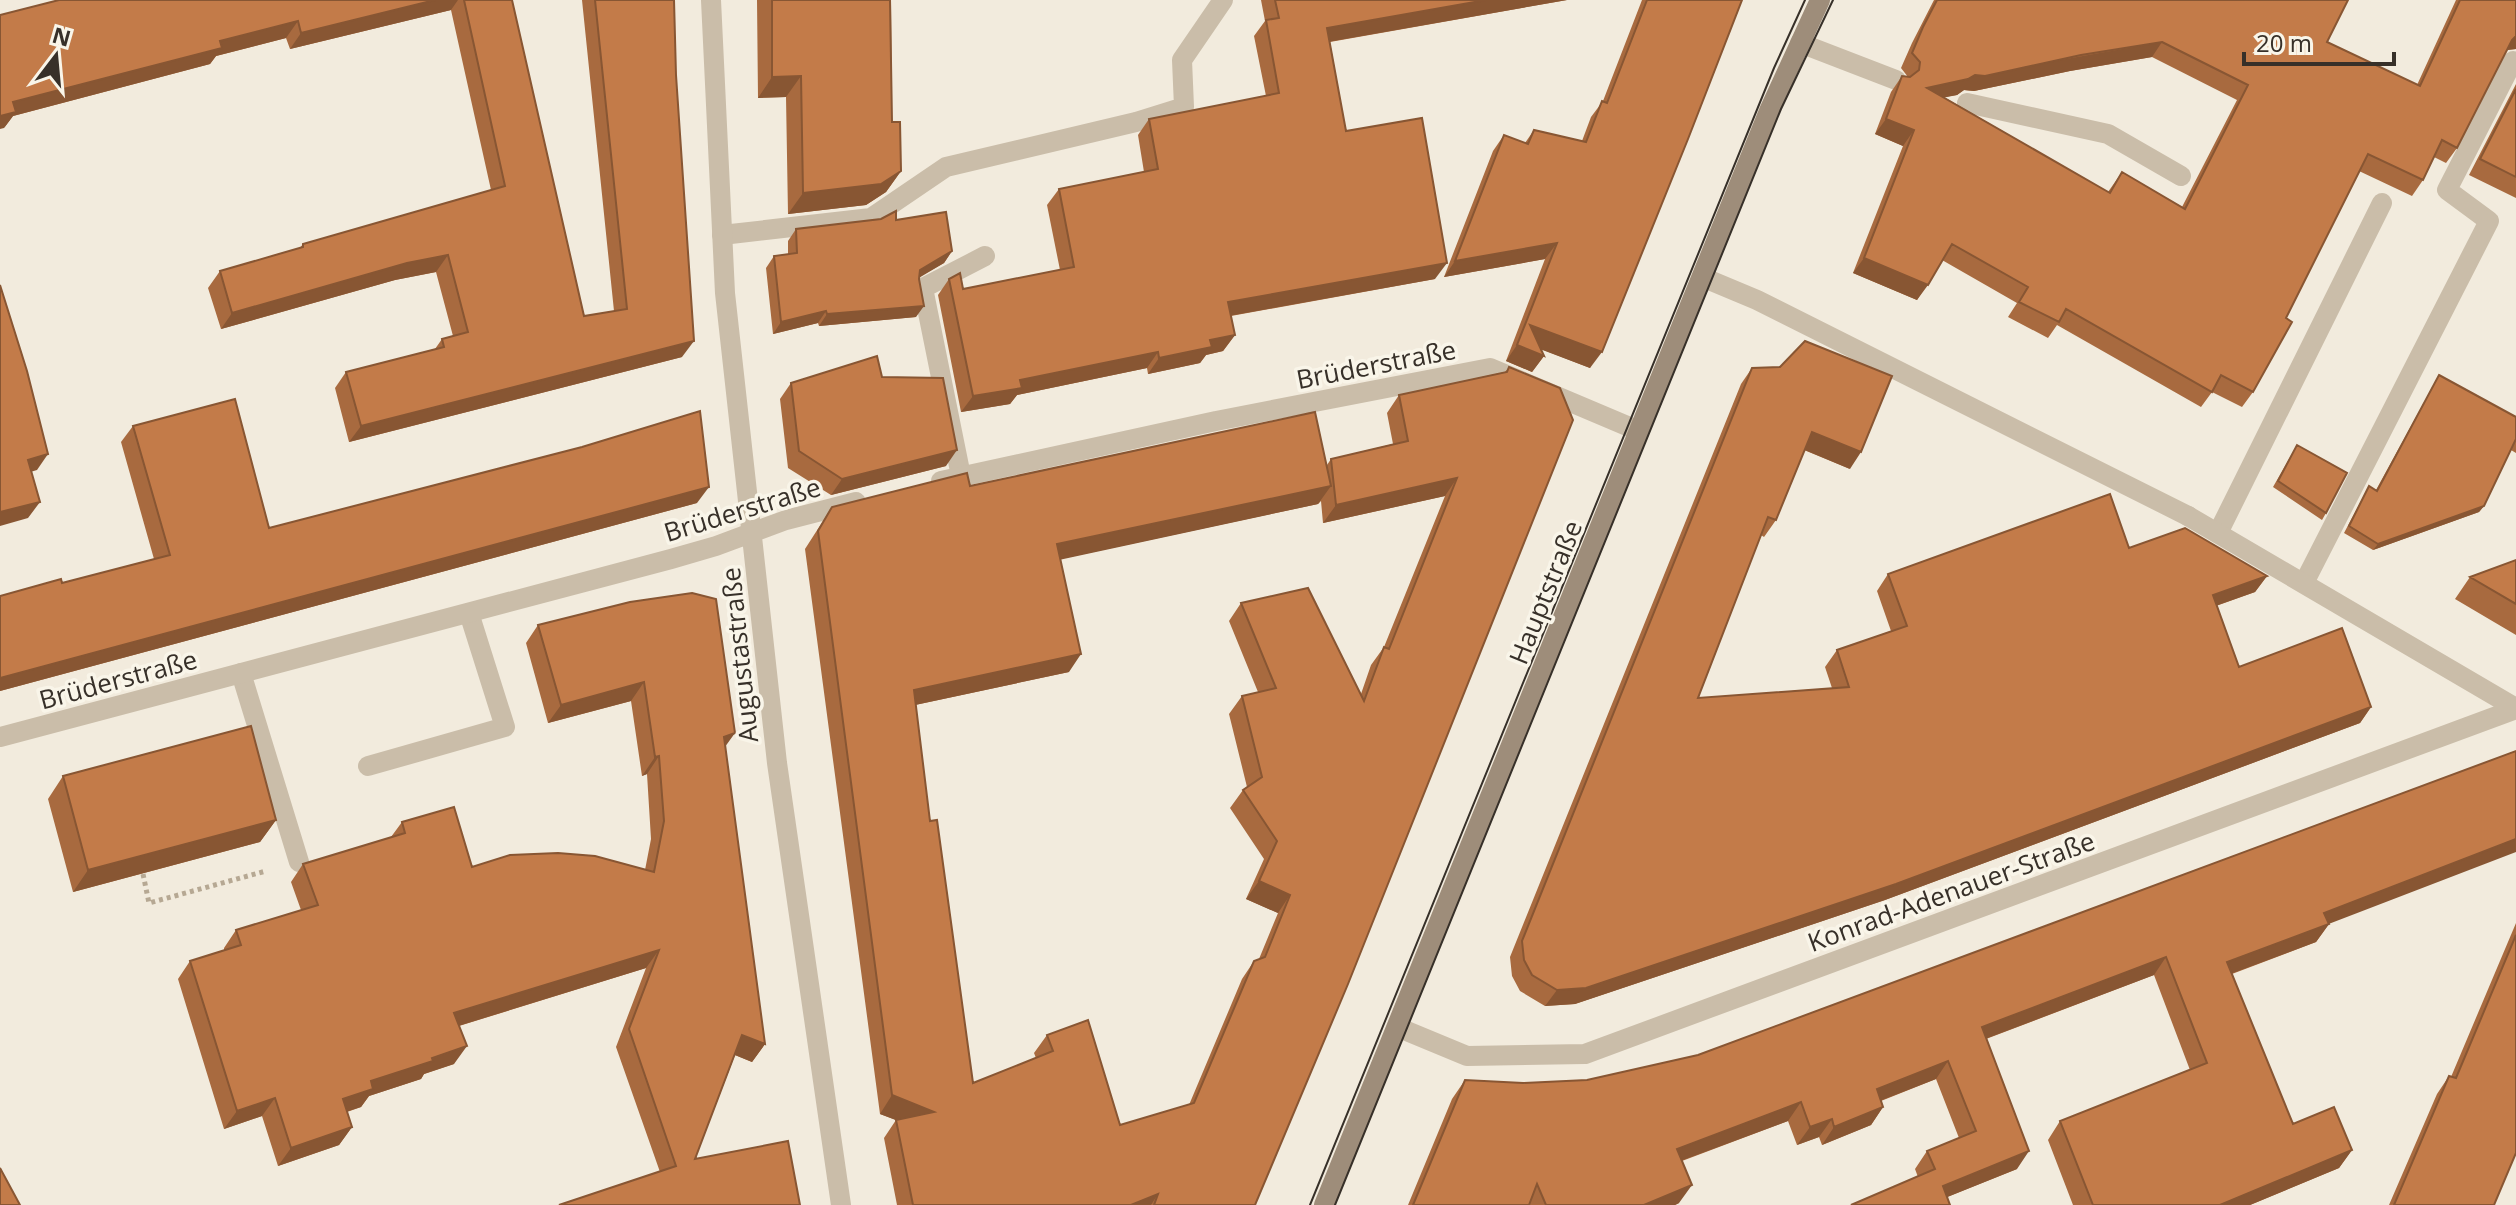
<svg xmlns="http://www.w3.org/2000/svg" width="2516" height="1205" viewBox="0 0 2516 1205" font-family="'Open Sans',sans-serif">
<style>
.lines{fill:none;stroke-linecap:round;stroke-linejoin:round}
.path{stroke:#b6a893;stroke-width:5;stroke-dasharray:4 4;stroke-linecap:butt}
.service{stroke:#cabda9;stroke-width:20}
.minor{stroke:#cabda9;stroke-width:20}
.secondary{stroke:#9e8d7a;stroke-width:20}
.tram{stroke:#373029;stroke-width:2}
.wall{fill:#a86a3f;fill-rule:evenodd}
.shaded-wall{fill:#885633}
.building{fill:#c37b49;stroke:#885633;stroke-width:2;fill-rule:evenodd}
.labels{text-anchor:middle;dominant-baseline:central;stroke-width:7;stroke-linejoin:round;paint-order:stroke}
.street-label{font-size:26px;fill:#373029;stroke:#f9f5e9}
</style>
<rect width="100%" height="100%" fill="#f2ebdd"/>
<g class="lines">
<path class="path" d="M143 874 149 903 266 871"/>
<path class="service" d="M1800 43 1896 80
M1967 103 2108 134 2181 176
M722 235 871 218 946 167 1136 122 1184 107 1182 60 1223 0
M1702 277 1757 300 2188 516
M961 476 923 288 985 256
M2218 533 2382 203
M2304 583 2489 221 2447 190 2513 61
M241 673 299 862
M368 766 505 727 469 613"/>
<path class="minor" d="M711 0 725 293 777 763 841 1205
M941 481 1216 421 1490 368 1639 431
M2188 516 2516 708
M0 737 671 559 716 546 786 520 856 502
M1397 1027 1467 1056 1585 1054 2516 709"/>
<path class="secondary" d="M1324 1205 1769 111 1820 0"/>
<path class="tram" d="M1310 1205 1774 68 1805 0
M1335 1205 1781 109 1833 0"/>
</g>
<path class="wall" d="M59 0H512L584 316 614 311 582 0H674L682 357 349 442 335 388 346 372 435 349 442 339 453 336 436 272 395 280 221 329 208 288 220 271 300 248 303 244 491 190 451 10 290 49 286 38 216 56 210 64 13 116 4 128Z
M757 0H891L892 122 901 171 886 192 866 205 788 214 786 97 758 98Z
M1261 0H1567L1330 42 1346 131 1435 279 1231 316 1235 335 1223 351 1206 355 1200 363 1148 374 1147 368 1017 395 1010 404 961 412 938 295 949 279 963 289 1060 270 1047 205 1059 189 1144 172 1138 135 1149 119 1266 96 1254 36 1265 21Z
M1642 0H1742L1590 368 1541 349 1544 356 1532 372 1506 361 1545 259 1444 277 1493 151 1504 135 1525 143 1534 130 1582 141 1591 117 1603 101Z
M1934 0H2348L2327 42 2417 85 2456 0H2516V49L2507 50 2457 148 2446 163 2434 157 2423 180 2412 196 2359 171 2286 318 2253 392 2242 407 2212 392 2201 407 2057 325 2048 338 2008 317 2017 303 1942 260 1917 300 1853 273 1903 146 1875 134 1891 92 1902 76 1908 77 1901 68 1912 43ZM2152 57 2237 100 2182 207 2122 172 2108 192 1944 97 1957 95 1964 90 1974 91 2070 71Z
M2516 84V198L2469 175Z
M896 220 952 251 944 263 919 277 916 317 819 326 818 323 773 334 766 268 774 256 788 254V241L796 229Z
M1509 367 1255 1205H897L884 1138 896 1120 880 1114 805 549 832 507 970 486 1327 465 1331 459 1393 444 1387 413 1399 395 1505 372ZM1445 496 1384 647 1371 665 1361 694 1241 603 1229 621 1258 692 1242 696 1229 714 1247 787 1243 790 1230 808 1264 859 1246 899 1278 913 1259 959 1254 961 1242 979 1189 1105 1120 1125 1047 1035 1034 1053 1036 1058 973 1083 930 821 915 705 1069 672 1060 559 1318 504 1321 501 1323 523Z
M1752 368 1850 469 1804 450 1776 520 1764 537 1761 535 1698 698 1832 688 1825 667 1837 650 1891 631 1877 591 1888 574 2129 548 2267 576 2255 592 2216 606 2239 667 2371 707 2360 723 1885 900 1575 1004 1545 1006 1520 991 1512 976 1510 957 1741 384Z
M2439 375 2516 417V453L2511 450 2484 506 2479 512 2373 550 2344 533 2369 486 2376 490Z
M882 377 946 466 831 495 788 468 780 399 791 383Z
M133 426 269 528 697 503 0 691V596L62 583 154 559 121 442Z
M2297 445 2326 513 2322 520 2273 487Z
M2516 560V635L2455 599 2470 577Z
M630 602 725 747 765 1044 752 1062 735 1055 695 1159 788 1141 660 1172 616 1047 646 968 459 1026 454 1064 424 1074 421 1079 369 1096 361 1107 347 1112 352 1127 339 1145 278 1166 262 1116 224 1129 178 979 190 961 224 950V948L236 930 301 910 291 882 303 864 391 837 402 822 472 867 645 870 651 839 647 774 642 776 631 701 548 723 526 643 538 625Z
M63 776 276 820 260 842 73 892 48 799Z
M2516 923V1153L2494 1205H2389L2437 1094 2449 1076 2451 1077Z
M2329 924 2316 942 2232 974 2293 1124 2352 1150 2339 1168 2250 1205H2073L2048 1140 2060 1121 2190 1070 2154 975 1986 1039 2017 1169 1947 1197 1918 1177 1915 1169 1927 1151 1959 1138 1936 1079 1881 1101 1883 1107 1871 1125 1822 1145 1819 1137 1797 1145 1788 1121 1682 1161 1679 1203 1675 1205H1408L1452 1099 1465 1080 1523 1083 1587 1080 1698 1055Z"/>
<path class="shaded-wall" d="M435 0H458L451 10 290 49 301 33Z
M1486 0H1567L1316 44 1327 28Z
M298 21 286 38 216 56 210 64 13 116 4 128 0 129V116L13 102 220 41Z
M2516 36V49L2507 50 2512 40Z
M2162 42 2152 57 2070 71 1974 91 1964 90 1957 95 1917 103 1927 88 1975 75Z
M801 76 786 97 758 98 772 77Z
M1886 119 1914 130 1903 146 1875 134Z
M901 171 886 192 866 205 788 214 803 193Z
M1557 243 1545 259 1444 277 1455 261Z
M952 251 944 263 912 282 920 270Z
M448 255 436 272 395 280 221 329 232 313 407 263Z
M1864 258 1928 285 1917 300 1853 273Z
M1447 263 1435 279 1217 318 1228 302Z
M924 306 916 317 819 326 827 314Z
M826 311 818 323 773 334 781 322Z
M1530 325 1602 352 1590 368 1519 341Z
M1235 335 1223 351 1206 355 1200 363 1148 374 1159 358 1210 340Z
M694 341 682 357 349 442 361 426Z
M1517 345 1544 356 1532 372 1506 361Z
M1158 352 1147 368 1017 395 1010 404 961 412 973 396 1020 380Z
M1812 432 1861 452 1850 469 1800 448Z
M957 450 946 466 831 495 842 479Z
M48 454 37 470 17 476 28 460Z
M1457 478 1445 496 1323 523 1336 505Z
M1331 486 1318 504 1045 563 1057 544Z
M709 487 697 503 0 691V678Z
M40 502 28 518 0 526V512Z
M2484 506 2479 512 2373 550 2378 544Z
M2267 576 2255 592 2201 611 2213 595Z
M1081 654 1069 672 901 708 914 690Z
M644 682 631 701 548 723 561 705Z
M2371 707 2360 723 1885 900 1575 1004 1545 1006 1557 990Z
M735 733 722 751 724 737Z
M659 756 647 774 642 776 655 757Z
M276 820 260 842 73 892 88 870Z
M2516 839V852L2326 925 2329 924 2316 942 2214 980 2227 962 2324 913Z
M1259 881 1290 895 1278 913 1246 899Z
M659 950 646 968 442 1031 454 1013Z
M2166 957 2154 975 1969 1045 1982 1027Z
M742 1035 765 1044 752 1062 730 1053Z
M467 1046 454 1064 424 1074 421 1079 369 1096 361 1107 330 1117 343 1099 371 1081Z
M1948 1061 1936 1079 1864 1107 1877 1089Z
M892 1095 934 1112 922 1130 880 1114Z
M275 1098 262 1116 224 1129 237 1111Z
M1801 1102 1788 1121 1664 1167 1677 1149Z
M1883 1107 1871 1125 1822 1145 1834 1127Z
M1832 1119 1819 1137 1797 1145 1810 1127Z
M352 1127 339 1145 278 1166 291 1148Z
M2352 1150 2339 1168 2250 1205H2220Z
M2029 1151 2017 1169 1930 1204 1943 1186Z
M1692 1185 1679 1203 1675 1205H1644Z
M1158 1194 1151 1205H1131Z"/>
<path class="building" d="M59 0H435L301 33 298 21 220 41 222 48 13 102 16 112 0 116V15Z
M464 0H512L584 316 627 309 595 0H674L676 75 694 341 361 426 346 372 444 347 442 339 468 332 448 255 407 263 232 313 220 271 303 247V244L505 186Z
M772 0H890L892 122H900L901 171 881 184 803 193 801 76 772 77Z
M1275 0H1486L1327 28 1346 131 1422 118 1447 263 1228 302 1235 335 1210 340 1212 347 1159 358 1158 352 1020 380 1022 388 973 396 949 279 960 273 963 289 1074 267 1059 189 1158 169 1149 119 1279 93 1266 20 1279 18Z
M1647 0H1742L1688 139 1602 352 1530 325 1544 356 1517 345 1557 243 1455 261 1504 135 1528 144 1534 130 1586 142 1602 101 1607 103Z
M1937 0H2348L2327 42 2420 86 2460 0H2516V36L2512 40 2457 148 2442 140 2423 180 2368 154 2286 318 2292 322 2253 392 2221 375 2212 392 2066 309 2059 322 2019 302 2028 287 1952 244 1928 285 1864 258 1914 130 1886 119 1902 76 1910 77 1919 70 1920 62 1912 53 1923 27ZM2162 42 2248 85 2185 209 2122 172 2110 193 1927 88 1968 79 1975 75 1985 76 2081 55Z
M2516 89V177L2480 159Z
M896 211V220L946 212 952 251 920 270 919 279 924 306 827 314 826 311 781 322 774 256 797 253 796 229 881 219Z
M0 285 27 371 48 454 28 460 40 502 0 512Z
M1805 341 1892 376 1861 452 1812 432 1776 520 1768 517 1698 698 1849 687 1837 650 1907 626 1888 574 2110 494 2129 548 2185 528 2267 576 2213 595 2239 667 2342 628 2371 707 1896 884 1586 988 1557 990 1532 975 1524 960 1522 941 1752 368 1780 367Z
M877 356 882 377 943 378 957 450 842 479 799 451 791 383Z
M1509 367 1560 388 1573 420 1348 984 1255 1205H1154L1158 1194 1131 1205H913L896 1120 934 1112 892 1095 818 531 832 507 967 473 970 486 1315 412 1331 486 1057 544 1081 654 914 690 930 821 937 820 973 1083 1053 1051 1047 1035 1088 1020 1120 1125 1194 1103 1254 961 1265 957 1290 895 1259 881 1277 841 1243 790 1262 777 1242 696 1276 688 1241 603 1308 588 1364 701 1384 647 1389 649 1457 478 1336 505 1331 459 1408 441 1399 395 1507 372Z
M2439 375 2516 417V439L2484 506 2378 544 2349 526 2369 486 2377 491Z
M235 399 269 528 582 447 700 411 709 487 0 678V596L61 579 62 583 170 555 133 426Z
M2297 445 2347 473 2326 513 2278 481Z
M2516 560V604L2470 577Z
M692 593 716 599 735 733 724 737 765 1044 742 1035 695 1159 788 1141 800 1205H559L676 1166 629 1029 659 950 454 1013 467 1046 432 1058 433 1061 371 1081 373 1089 343 1099 352 1127 291 1148 275 1098 237 1111 190 961 241 945 236 930 318 905 303 864 405 833 402 822 454 807 472 867 510 855 558 853 595 856 654 872 664 821 659 756 655 757 644 682 561 705 538 625 630 602Z
M251 726 276 820 88 870 63 776Z
M2516 751V839L2324 913 2329 924 2227 962 2293 1124 2334 1107 2352 1150 2220 1205H2093L2060 1121 2207 1063 2166 957 1982 1027 2029 1151 1943 1186 1950 1205H1851L1935 1169 1927 1151 1976 1131 1948 1061 1877 1089 1883 1107 1834 1127 1832 1119 1810 1127 1801 1102 1677 1149 1692 1185 1644 1205H1546L1537 1184 1529 1205H1413L1465 1080 1523 1083 1587 1080 1698 1055Z
M2516 935V1153L2494 1205H2394L2449 1076 2456 1078Z
M0 1168 20 1205H0Z"/>
<g class="labels">
<g class="street-label">
<text transform="translate(1376 364) rotate(-11)">Brüderstraße</text>
<text transform="translate(742 509) rotate(-17)">Brüderstraße</text>
<text transform="translate(1545 592) rotate(-68)">Hauptstraße</text>
<text transform="translate(739 655) rotate(-96)">Augustastraße</text>
<text transform="translate(118 679) rotate(-15)">Brüderstraße</text>
<text transform="translate(1951 891) rotate(-20)">Konrad-Adenauer-Straße</text>
</g>
</g>
<g transform="translate(56 56) rotate(16)" stroke="#f9f5e9" stroke-width="6" paint-order="stroke">
<path d="M0-6L14 30L0 20L-14 30Z" fill="#373029"/>
<text y="-12" font-size="22" font-weight="bold" text-anchor="middle" fill="#373029">N</text>
</g>
<path d="M2244 52v12h150v-12" fill="none" stroke="#373029" stroke-width="4"/>
<text x="2256" y="52" font-size="24" fill="#373029" stroke="#f9f5e9" stroke-width="6" paint-order="stroke">20 m</text>
</svg>
